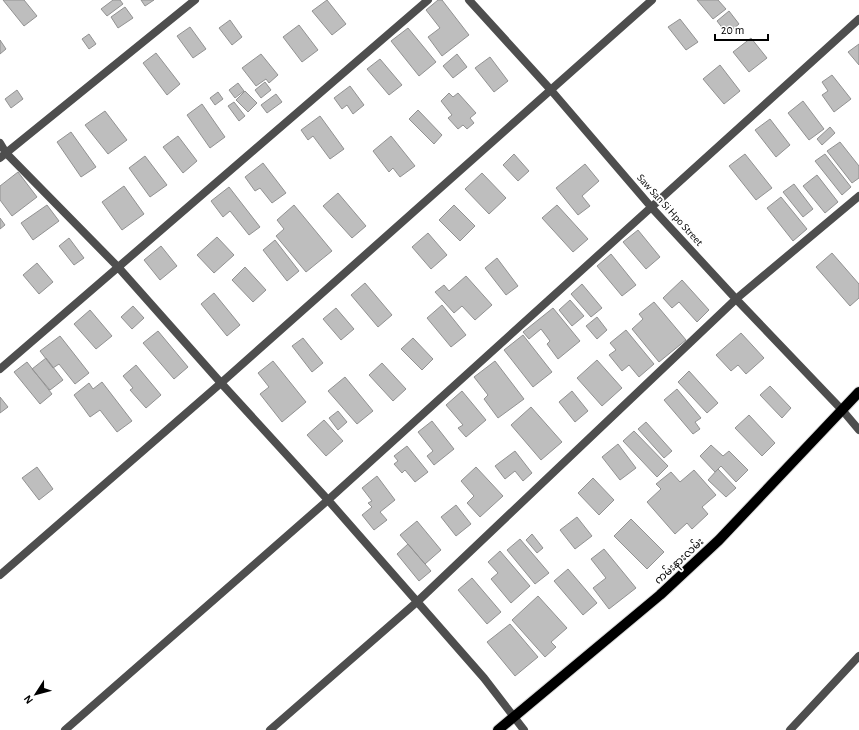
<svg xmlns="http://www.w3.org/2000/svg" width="859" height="730" viewBox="0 0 859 730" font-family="'Alegreya Sans','Noto Sans Myanmar',sans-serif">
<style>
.building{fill:#bebebe;stroke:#929292}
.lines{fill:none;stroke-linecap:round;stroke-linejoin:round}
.primary-casing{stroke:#dbdbdb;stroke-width:12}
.street{stroke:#4e4e4e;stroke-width:8}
.primary{stroke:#000;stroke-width:10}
.labels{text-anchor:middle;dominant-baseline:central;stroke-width:3.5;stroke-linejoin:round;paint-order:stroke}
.street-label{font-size:11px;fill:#000;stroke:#fff}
</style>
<rect width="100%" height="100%" fill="#fff"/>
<path class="building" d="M3 0H24L37 16 24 26Z
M113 0H120L123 4 107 16 101 9Z
M141 0H154L145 6Z
M327 0 346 24 332 35 312 11Z
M438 0H442L469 35 442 56 428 37 440 28 426 10Z
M697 0H718L726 9 713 19Z
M125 7 133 18 118 28 111 17Z
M729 11 739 24 727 34 717 21Z
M680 19 698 42 686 50 668 27Z
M230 20 242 37 232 45 219 28Z
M299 25 318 50 302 62 283 37Z
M190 27 206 49 193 58 177 36Z
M408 28 436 62 419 76 391 41Z
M89 34 96 44 89 49 82 39Z
M751 38 767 58 749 72 733 52Z
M0 40 6 49 0 54Z
M859 44V65L848 52Z
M156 53 180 84 167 95 143 63Z
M261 54 278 75 269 83 266 79 256 86 242 68Z
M457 54 467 67 453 78 443 66Z
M490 57 508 81 494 92 475 68Z
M380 59 402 85 389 95 367 69Z
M720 65 740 91 724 104 703 79Z
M832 75 851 99 834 112 822 95 828 91 822 82Z
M265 82 271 90 261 98 255 90Z
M238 83 244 91 235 98 229 90Z
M350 86 364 105 353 114 347 105 342 109 334 98Z
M17 90 23 99 11 108 5 99Z
M245 91 257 103 248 112 236 100Z
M218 92 223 99 215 105 210 98Z
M449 93 453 97 458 93 476 113 470 118 474 123 467 129 463 125 458 129 448 118 452 115 441 101Z
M276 94 282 102 267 113 261 105Z
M803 101 824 129 809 140 788 113Z
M234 102 245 116 239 121 228 106Z
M202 104 225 137 210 148 187 115Z
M418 110 442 135 434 144 409 119Z
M105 111 127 140 108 154 85 125Z
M320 116 344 149 330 159 313 136 308 140 301 130Z
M770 119 790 145 776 157 755 130Z
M830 127 835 133 822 145 817 139Z
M71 132 96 167 81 177 57 142Z
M178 136 197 161 183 173 163 147Z
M391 136 415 166 400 177 393 168 389 172 373 151Z
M840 142 859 166V178L852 183 827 151Z
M514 154 529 171 518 181 503 165Z
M745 154 772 188 756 200 729 166Z
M825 154 851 187 842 195 815 161Z
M145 156 167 185 150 197 129 168Z
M263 163 286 193 272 203 260 188 255 191 245 177Z
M585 164 599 181 582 196 590 206 578 215 556 188Z
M18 172 37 197 12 216 0 200V186Z
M482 173 506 198 489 214 465 189Z
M817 175 838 202 825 213 803 186Z
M794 184 813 209 803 217 783 192Z
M124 186 144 214 122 230 102 202Z
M229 187 260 227 249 235 230 211 223 217 211 201Z
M338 193 366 226 352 238 323 206Z
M781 197 807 229 793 241 767 208Z
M47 205 59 221 33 240 21 223Z
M294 205 332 251 306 272 276 236 284 229 277 220Z
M454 205 475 226 460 241 439 220Z
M557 205 588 239 573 252 542 218Z
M0 218 5 225 0 229Z
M638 230 660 257 646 269 623 242Z
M428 233 447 255 431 269 412 247Z
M217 237 234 255 214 273 197 255Z
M69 238 84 258 74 265 59 246Z
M275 240 299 271 287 281 263 250Z
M161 246 177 266 160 280 144 260Z
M832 253 859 284V298L850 306 816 267Z
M611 254 636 285 622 296 597 266Z
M497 258 518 286 506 295 485 268Z
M37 263 53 282 39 294 23 275Z
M245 267 266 290 253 302 232 280Z
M466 276 492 305 475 320 462 306 454 313 435 292 444 285 449 291Z
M682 280 709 310 697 322 679 302 672 308 663 298Z
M365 283 392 315 378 327 351 295Z
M582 284 602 308 591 317 571 294Z
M214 293 240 325 227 336 201 304Z
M570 300 584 316 572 326 559 310Z
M654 302 686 340 659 362 632 329 643 319 639 314Z
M442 305 466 335 451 347 427 318Z
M133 306 144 318 132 329 121 317Z
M336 308 354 329 341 340 323 319Z
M553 308 580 341 558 359 547 344 550 341 541 329 529 339 523 332Z
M90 310 112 336 96 349 74 324Z
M597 317 607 330 597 339 586 326Z
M626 330 654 364 639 377 629 365 622 371 609 355 616 350 610 343Z
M158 331 188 367 174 379 143 343Z
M741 333 764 358 746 374 738 365 731 371 716 355Z
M523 335 552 372 533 387 504 350Z
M60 336 89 373 75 384 59 364 53 368 40 351Z
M303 338 323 363 312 372 292 346Z
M413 338 433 359 422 370 401 349Z
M46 358 63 380 50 390 32 369Z
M597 360 622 388 602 406 577 378Z
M273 361 306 402 282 422 260 394 269 387 258 373Z
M495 361 524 399 498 418 484 399 488 395 474 377Z
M27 362 52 394 40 404 14 372Z
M382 363 406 389 393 401 369 375Z
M136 365 161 395 146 408 130 390 133 388 123 376Z
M689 371 718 403 707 413 678 382Z
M345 377 373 411 357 424 328 391Z
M102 382 132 421 117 432 100 410 90 417 74 395 89 383 93 389Z
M770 386 791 408 782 418 760 395Z
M677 389 701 418 695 422 700 429 693 434 664 400Z
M462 391 486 420 466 437 458 428 463 425 446 405Z
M572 391 588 411 575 422 559 402Z
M0 397 8 407 0 413Z
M531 407 562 442 541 460 511 425Z
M338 411 347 422 338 430 329 418Z
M749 415 775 443 762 456 735 428Z
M324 420 343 441 326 456 307 435Z
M432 421 454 449 434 465 427 456 433 451 418 432Z
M646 422 672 451 664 458 638 429Z
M634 431 668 466 657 477 623 441Z
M618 444 636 468 620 480 602 457Z
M711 445 723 456 729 451 748 470 736 482 721 466 715 472 700 456Z
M407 446 428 472 415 482 405 470 402 473 394 464 398 461 394 456Z
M515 451 532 473 523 481 515 471 505 479 495 466Z
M37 467 53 489 39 500 22 478Z
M476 467 503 496 480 517 467 503 474 496 461 481Z
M718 469 736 488 726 497 708 480Z
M694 470 716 495 702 507 708 514 692 529 687 523 675 534 647 502 661 489 656 484 671 472 680 482Z
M377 476 395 500 380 512 387 520 374 530 362 515 372 507 368 503 372 501 362 488Z
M593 478 614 500 599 515 578 493Z
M456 505 471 524 456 536 441 517Z
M577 517 592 536 575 549 560 530Z
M631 519 664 552 647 569 614 536Z
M417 521 441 550 425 564 400 535Z
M532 534 543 548 537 553 526 540Z
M520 539 549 573 535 584 507 550Z
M408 544 431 571 419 581 397 554Z
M604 549 636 588 609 609 593 588 606 578 591 559Z
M500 551 530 586 511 603 491 579 498 573 488 562Z
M568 569 597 603 583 615 554 581Z
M472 578 501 612 487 624 458 590Z
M538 596 567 628 551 642 556 647 545 657 512 620Z
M510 624 538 657 515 676 487 642Z"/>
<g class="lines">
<defs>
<path id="primary" d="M498 730 660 595 719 540 859 392"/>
</defs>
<use href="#primary" class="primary-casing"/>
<path class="street" d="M469 0 550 89 652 208 736 299 843 411 859 430
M0 143 6 153 118 267 221 383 328 500 484 678 524 730
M0 158 195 0
M0 369 428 0
M0 575 221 383 652 0
M65 730 328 500 859 19
M270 730 418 601 736 299 859 196
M790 730 859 656"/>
<use href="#primary" class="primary"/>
</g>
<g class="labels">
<g class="street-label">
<text transform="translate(670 210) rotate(48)">Saw San Si Hpo Street</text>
<text transform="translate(679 561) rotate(-43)">ကမ်းနားလမ်း</text>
</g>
</g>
<g transform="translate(36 694) rotate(234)" stroke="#ffffff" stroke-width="3" paint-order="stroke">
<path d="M0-3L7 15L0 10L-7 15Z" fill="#000000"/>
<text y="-6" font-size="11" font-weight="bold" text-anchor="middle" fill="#000000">N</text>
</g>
<path d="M715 34v6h53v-6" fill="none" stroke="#000000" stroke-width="2"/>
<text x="721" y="34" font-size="12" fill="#000000" stroke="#ffffff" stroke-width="3" paint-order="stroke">20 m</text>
</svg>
